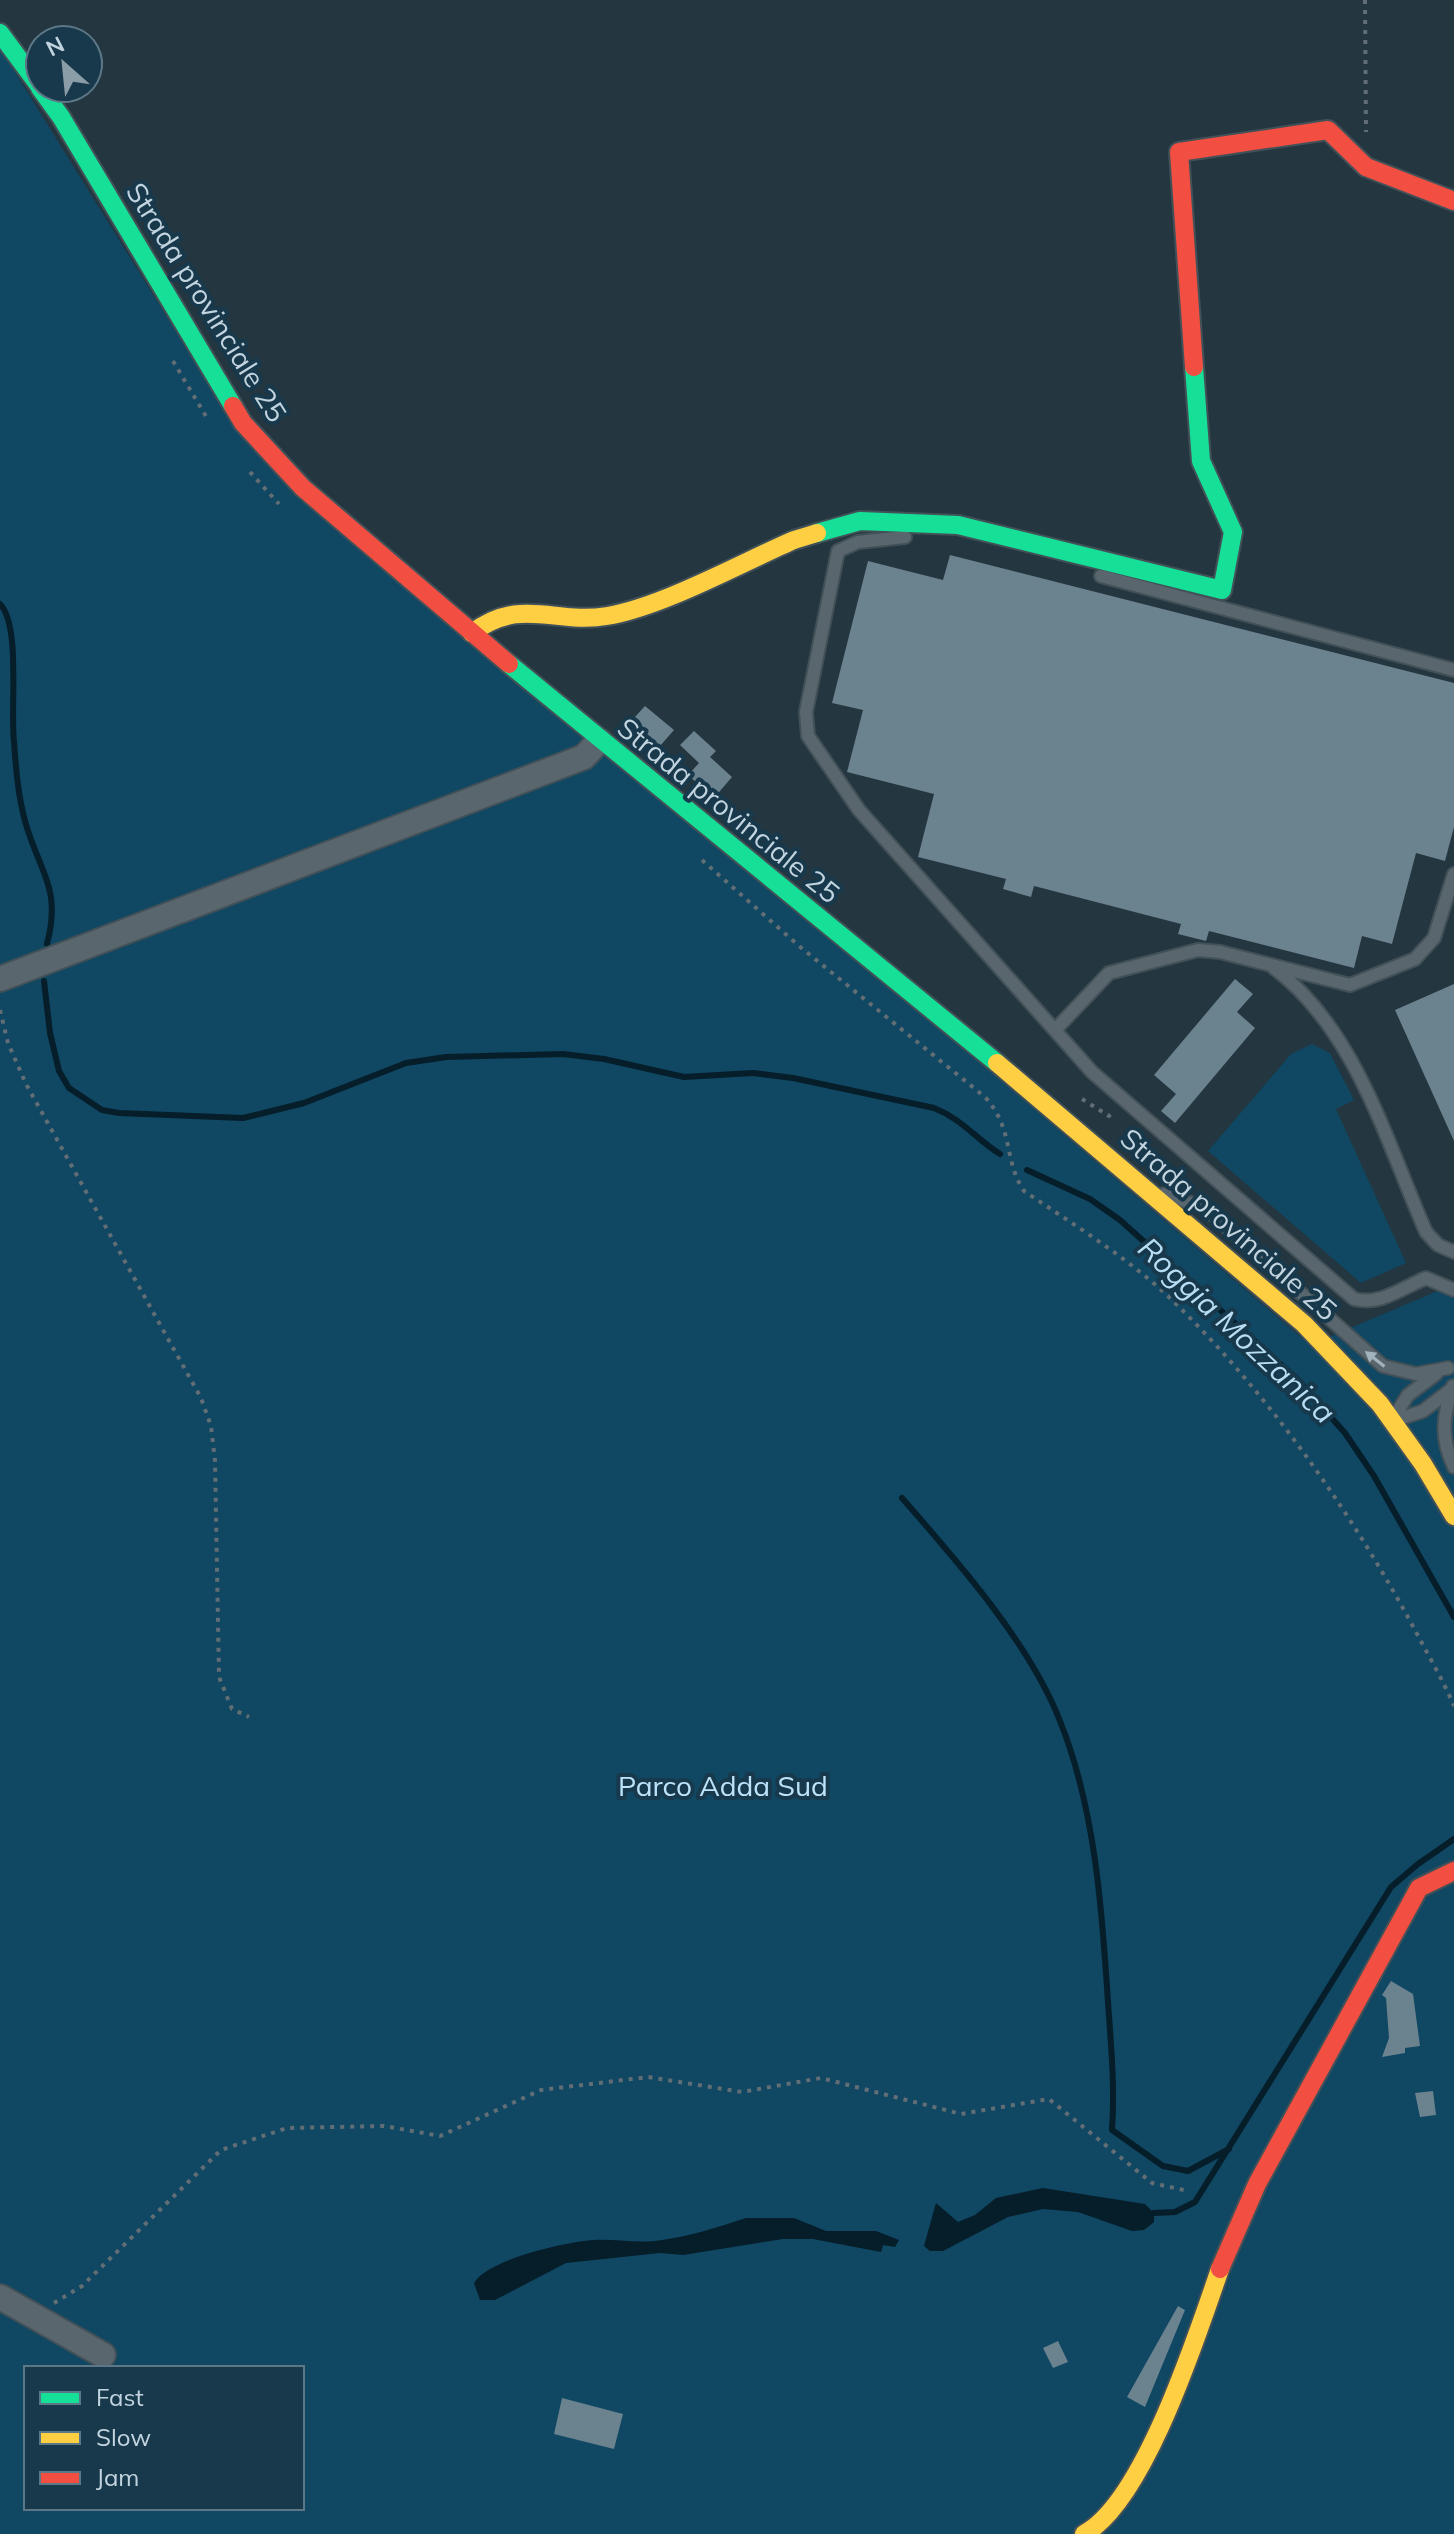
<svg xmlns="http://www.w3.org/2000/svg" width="1454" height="2534" viewBox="0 0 1454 2534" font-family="Mulish,sans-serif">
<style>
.green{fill:#104762;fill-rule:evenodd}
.water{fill:#061d2a}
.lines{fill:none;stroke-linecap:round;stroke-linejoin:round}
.stream{stroke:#061d2a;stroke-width:6}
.building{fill:#6b828f}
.lane-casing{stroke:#425158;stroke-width:16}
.street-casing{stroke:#425158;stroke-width:28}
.fast-casing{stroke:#425158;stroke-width:22}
.slow-casing{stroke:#425158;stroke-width:22}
.jam-casing{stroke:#425158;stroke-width:22}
.path{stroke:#626e75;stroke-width:4;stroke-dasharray:4 6;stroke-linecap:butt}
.lane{stroke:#5a666e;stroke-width:12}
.street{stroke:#5a666e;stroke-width:24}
.fast{stroke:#16e098;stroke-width:18}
.slow{stroke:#ffcf43;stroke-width:18}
.jam{stroke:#f24e42;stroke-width:18}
.oneway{fill:#a3b3bd}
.labels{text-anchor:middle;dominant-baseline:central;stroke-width:8;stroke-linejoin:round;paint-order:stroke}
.street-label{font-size:28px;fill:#c2d4df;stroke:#18394b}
.park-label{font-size:28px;fill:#bde3fa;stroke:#18394b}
.water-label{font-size:30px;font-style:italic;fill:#b8def5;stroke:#18394b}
</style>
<rect width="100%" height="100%" fill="#24363f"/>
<path class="green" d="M0 48 234 425 1310 1345 1454 1284V2534H0ZM26 2368H302V2508H26Z
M1312 1044 1330 1053 1354 1100 1336 1109 1406 1263 1361 1283 1208 1151 1291 1054Z"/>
<path class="water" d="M1043 2188 1145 2204 1154 2213V2222L1144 2230 1132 2231 1078 2212 1043 2209 1008 2217 943 2251H930L924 2246 936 2203 958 2222 975 2215 996 2198Z
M746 2218H794L826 2231H876L899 2240 895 2247 883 2245 881 2252 813 2239H783L683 2255 660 2253 566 2263 495 2300H480L474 2283C488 2259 566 2242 594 2240 617 2239 638 2244 662 2240 690 2236 719 2227 746 2218Z"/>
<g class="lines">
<path class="stream" d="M0 604C21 626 10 709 14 742 16 769 18 795 25 821 39 872 62 887 47 944
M44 981 50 1033 59 1071 69 1088 102 1110 119 1113 243 1118 304 1103 406 1063 446 1057 563 1054 604 1059 684 1077 753 1073 793 1078 934 1108C962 1119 976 1139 1000 1154
M1027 1170 1090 1199 1120 1220 1296 1378 1345 1433 1374 1476 1454 1617
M902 1498C957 1561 1029 1642 1060 1721 1095 1808 1102 1909 1108 2002 1111 2045 1115 2087 1112 2130L1163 2166 1188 2171 1229 2149
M1154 2213 1175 2212 1195 2202 1391 1887 1418 1864 1454 1839"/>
</g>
<path class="building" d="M950 555 1454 683V827L1445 861 1416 853 1392 944 1362 936 1354 968 1209 931 1206 941 1178 934 1181 924 1034 886 1031 897 1003 889 1006 879 918 857 934 794 847 772 863 710 832 703 868 561 943 580Z
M645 706 674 730 653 754 624 729Z
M694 731 716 751 710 757 732 777 714 798 688 775 699 763 680 745Z
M1235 979 1253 994 1237 1012 1255 1028 1175 1123 1161 1111 1176 1094 1154 1075Z
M1454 984V1141L1395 1010Z
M1391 1981 1413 1994 1420 2046 1405 2048V2053L1382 2057 1389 2038 1386 1998 1382 1995Z
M1433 2091 1436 2115 1420 2117 1415 2093Z
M1178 2306 1185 2310 1145 2407 1127 2397Z
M1058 2341 1068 2362 1053 2368 1043 2348Z
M562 2398 623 2414 614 2449 554 2434Z"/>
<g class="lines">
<defs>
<path id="lane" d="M905 537 858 542 838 551 806 712 808 736 859 810 1092 1072 1354 1299C1380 1306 1402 1288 1426 1278L1454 1290
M1101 576 1454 670
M1274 968C1356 1030 1386 1141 1426 1232L1438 1245 1454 1252
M1055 1030 1109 973 1198 950 1220 952 1350 985 1415 959 1434 938 1454 874
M1164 1194 1205 1208 1383 1366 1416 1374 1448 1368
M1453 1386C1443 1415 1440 1438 1454 1467
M1394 1417 1408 1395 1436 1374
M1396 1420 1423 1411 1449 1391"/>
<path id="street" d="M0 979 584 757 599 741
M0 2297 103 2355"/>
<path id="fast" d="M0 33 40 87
M40 88 61 117 233 406
M817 533 860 521 958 525 1222 590 1233 532 1201 461 1194 367
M509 664 997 1063"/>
<path id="slow" d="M472 633C521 596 555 625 607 616 662 607 741 563 794 540L817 533
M997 1063 1304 1324 1380 1404 1423 1464 1454 1516
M1084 2534C1144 2502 1197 2335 1220 2269"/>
<path id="jam" d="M1194 367 1179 152 1328 130 1366 167 1454 201
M233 406 243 423 303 488 509 664
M1220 2269 1257 2184 1419 1888 1454 1871"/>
</defs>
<use href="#lane" class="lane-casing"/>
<use href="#street" class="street-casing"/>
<use href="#fast" class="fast-casing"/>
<use href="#slow" class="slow-casing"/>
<use href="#jam" class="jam-casing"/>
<path class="path" d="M1365 0 1366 132
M173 361 207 418
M250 472 279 504
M702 860 799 946 985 1097C1015 1131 1003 1160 1024 1191 1074 1225 1127 1257 1171 1299 1269 1394 1350 1510 1415 1630 1428 1655 1443 1680 1454 1706
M0 1010 8 1043 26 1084 201 1398 211 1426 215 1461 219 1677 232 1709 249 1717
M1082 1099 1109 1116 1114 1110
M54 2303 82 2286 221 2150 287 2128 384 2126 440 2136 541 2090 648 2077 742 2092 821 2078 961 2114 1049 2099 1152 2183 1188 2191"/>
<use href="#lane" class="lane"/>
<use href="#street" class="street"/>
<use href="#fast" class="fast"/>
<use href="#slow" class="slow"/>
<use href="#jam" class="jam"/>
</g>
<defs><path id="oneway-solid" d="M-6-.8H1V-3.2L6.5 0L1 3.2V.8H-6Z" transform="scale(2)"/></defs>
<use class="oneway" href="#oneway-solid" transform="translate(1375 1359) rotate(-142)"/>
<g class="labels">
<g class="street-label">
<text transform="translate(207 302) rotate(58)">Strada provinciale 25</text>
<text transform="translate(729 810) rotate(39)">Strada provinciale 25</text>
<text transform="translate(1229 1224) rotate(41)">Strada provinciale 25</text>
</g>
<g class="park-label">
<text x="723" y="1785">Parco Adda Sud</text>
</g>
<g class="water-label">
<text transform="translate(1237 1330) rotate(43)">Roggia Mozzanica</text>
</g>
</g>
<rect x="24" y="2366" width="280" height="144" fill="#18394b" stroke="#5c7786" stroke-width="2"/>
<rect x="40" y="2392" width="40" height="12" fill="#16e098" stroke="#5c7786" stroke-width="2"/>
<text x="96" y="2406" font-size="24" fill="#c2d4df">Fast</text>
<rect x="40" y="2432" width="40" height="12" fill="#ffcf43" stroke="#5c7786" stroke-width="2"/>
<text x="96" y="2446" font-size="24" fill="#c2d4df">Slow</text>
<rect x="40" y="2472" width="40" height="12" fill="#f24e42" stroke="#5c7786" stroke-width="2"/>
<text x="96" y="2486" font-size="24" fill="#c2d4df">Jam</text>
<g transform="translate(64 64) rotate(333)"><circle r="38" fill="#18394b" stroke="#5c7786" stroke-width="2"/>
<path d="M0-6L14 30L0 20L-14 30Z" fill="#8b9da7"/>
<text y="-12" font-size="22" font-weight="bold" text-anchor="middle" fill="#c2d4df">N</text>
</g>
</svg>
